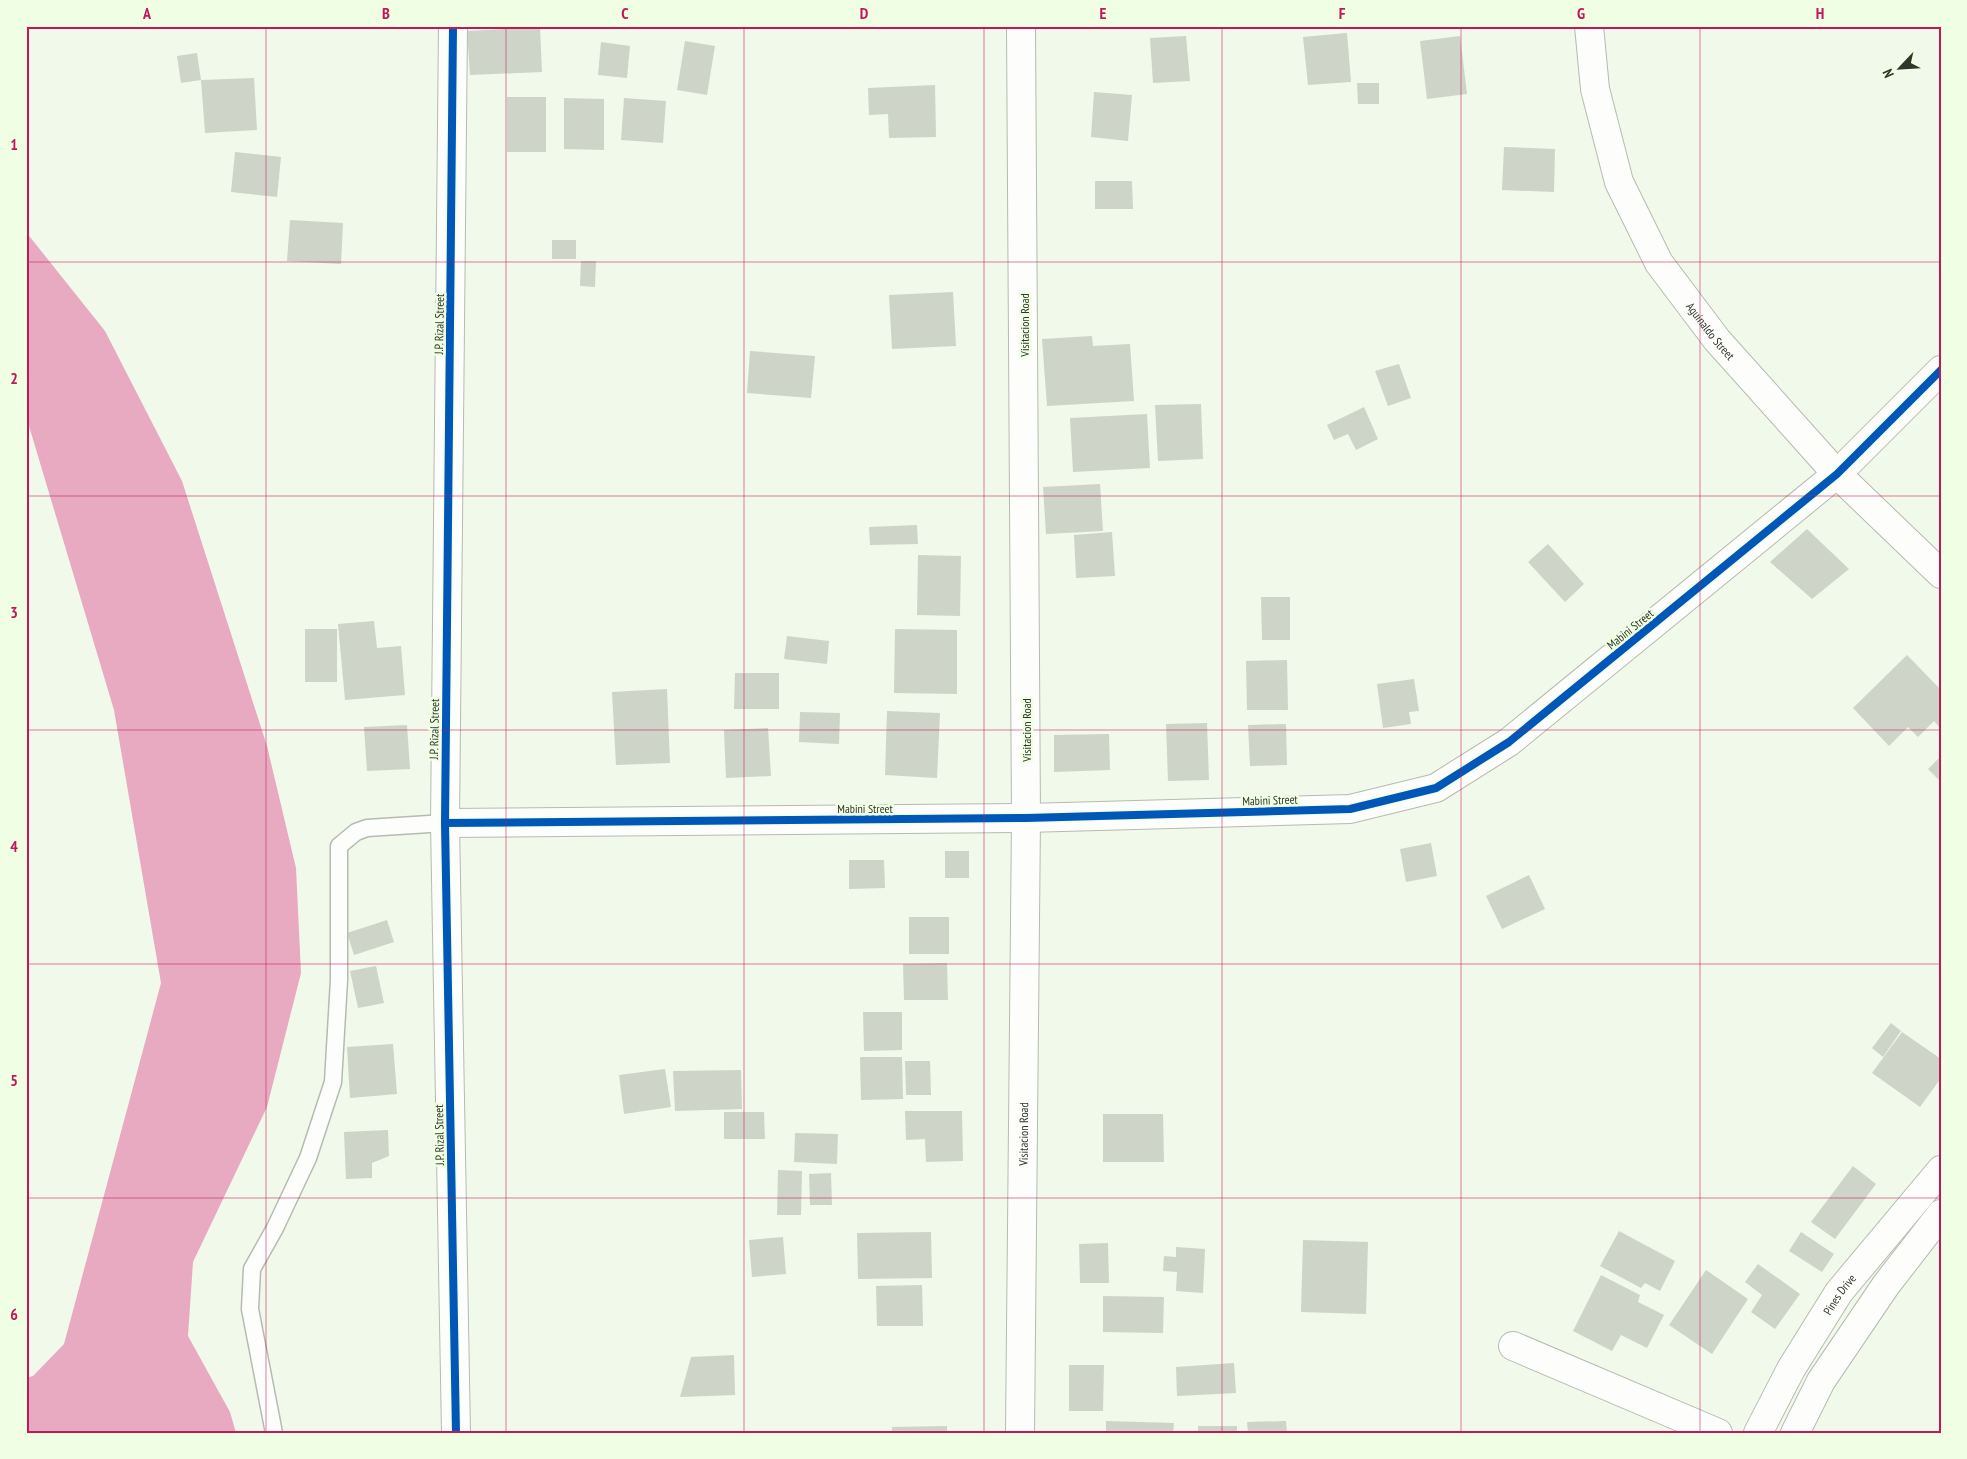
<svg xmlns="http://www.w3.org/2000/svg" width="1967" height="1459" viewBox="0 0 1967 1459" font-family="'PT Sans Narrow',sans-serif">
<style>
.water{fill:#e8aac1}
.building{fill:#ced4c8}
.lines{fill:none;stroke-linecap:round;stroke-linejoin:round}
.lane-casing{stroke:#b5bbb0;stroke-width:19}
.street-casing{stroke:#b5bbb0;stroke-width:30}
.lane{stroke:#fdfefc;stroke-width:16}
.street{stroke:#fdfefc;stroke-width:28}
.cycleway-casing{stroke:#f0ffe4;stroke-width:11}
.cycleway{stroke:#0057b8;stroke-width:8}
.grid{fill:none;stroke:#c2185b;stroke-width:1;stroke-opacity:0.55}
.labels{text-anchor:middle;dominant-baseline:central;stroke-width:5;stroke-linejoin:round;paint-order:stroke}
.street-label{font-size:12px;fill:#31362c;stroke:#f0ffe4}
.neatline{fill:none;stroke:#c2185b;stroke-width:2}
.grid-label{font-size:16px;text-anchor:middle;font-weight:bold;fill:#c2185b}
</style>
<rect width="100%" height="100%" fill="#f1f9ea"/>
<path class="water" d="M26 232 105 331 182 481 267 746 296 868 301 973 267 1107 193 1262 188 1336 230 1412 236 1433H26V1378L33 1376 64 1344 161 983 114 710 26 416Z"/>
<path class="building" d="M540 27 542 72 470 75 467 31Z
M1347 33 1351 82 1308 85 1303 37Z
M1186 36 1190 81 1153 83 1150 38Z
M1460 36 1467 94 1427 99 1420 41Z
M685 41 715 46 707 95 677 90Z
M601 42 630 46 627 78 598 75Z
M197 53 201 80 181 83 177 56Z
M254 78 257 130 205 133 201 80Z
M1357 83H1379V104H1358Z
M935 85 936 137 889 138 888 114 869 115 868 88Z
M1094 92 1132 95 1128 141 1091 137Z
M507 97H546V152H507Z
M564 98 604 99V150L564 149Z
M624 98 666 101 663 143 621 140Z
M1504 147 1555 149 1554 192 1502 190Z
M235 152 281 157 277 197 231 192Z
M1095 181H1132L1133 209H1095Z
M290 220 343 223 341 264 287 261Z
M552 240H576V259H552Z
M581 261H596L595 287 580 286Z
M953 292 956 346 892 349 889 295Z
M1092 336 1093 346 1130 344 1134 401 1047 406 1042 339Z
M750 351 815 356 811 398 747 393Z
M1399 364 1411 398 1388 406 1375 371Z
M1201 404 1203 459 1158 461 1155 405Z
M1364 407 1378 439 1356 450 1348 434 1334 440 1327 425Z
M1147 414 1150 468 1073 472 1070 418Z
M1100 484 1103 531 1046 534 1043 487Z
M917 525 918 544 870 545 869 527Z
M1807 529 1849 569 1812 599 1770 562Z
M1112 532 1115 576 1076 578 1074 535Z
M1548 544 1584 584 1565 602 1528 562Z
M918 555 961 556 960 616 917 615Z
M1261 597H1290V640H1262Z
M374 621 377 648 401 646 405 695 345 700 338 624Z
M305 629H337V682H305Z
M895 629 957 630V694L894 693Z
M787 636 829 641 827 664 784 659Z
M1907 655 1941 690V729L1934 721 1918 737 1908 727 1889 746 1853 708Z
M1287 660 1288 710H1247L1246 661Z
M735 673H779V709H734Z
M1414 679 1419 711 1409 712 1411 724 1383 728 1377 684Z
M667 689 670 763 616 765 612 692Z
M887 711 940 713 937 778 885 775Z
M800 712 840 713 839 744 799 742Z
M1207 723 1209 780 1168 781 1166 724Z
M1286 724 1287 765 1250 766 1248 725Z
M407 725 410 769 367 771 364 727Z
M768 728 771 776 726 778 724 730Z
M1109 734 1110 770 1054 772V735Z
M1941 756V782L1928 769Z
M1431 843 1437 876 1406 882 1400 849Z
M945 851H969V878H945Z
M849 860H884L885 888 849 889Z
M1529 875 1545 909 1502 929 1486 896Z
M909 917H949V954H909Z
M387 920 394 942 354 955 347 933Z
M947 963 948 1000H904L903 964Z
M376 966 384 1003 358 1008 350 971Z
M863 1012H902V1050L864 1051Z
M1891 1023 1901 1031 1883 1057 1872 1048Z
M1902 1032 1941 1059V1078L1920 1107 1872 1073Z
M393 1044 397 1094 350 1098 347 1047Z
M860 1057H902L903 1099 861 1100Z
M905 1061H930L931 1095H906Z
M665 1069 671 1107 624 1114 619 1075Z
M741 1070 742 1109 675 1111 673 1071Z
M905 1111H962L963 1161 926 1162 925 1139 906 1140Z
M724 1112H764L765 1139H724Z
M1103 1114H1163L1164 1162H1103Z
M388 1130 389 1156 372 1163V1178L346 1179 344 1132Z
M795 1133 838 1134 837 1164 794 1162Z
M1853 1166 1876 1184 1835 1239 1811 1222Z
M778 1170 802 1171 801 1215H777Z
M831 1173 832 1205H810L809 1174Z
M1619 1231 1675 1261 1660 1291 1645 1283 1641 1288 1600 1266Z
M931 1232 932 1278 858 1279 857 1233Z
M1801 1232 1834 1254 1822 1272 1789 1251Z
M783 1237 786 1274 752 1277 749 1240Z
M1303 1240 1368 1242 1366 1314 1301 1312Z
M1108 1243 1109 1283H1080L1079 1244Z
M1176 1247 1205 1249 1203 1293 1176 1291 1177 1272 1163 1271 1164 1256 1176 1257Z
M1758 1264 1800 1294 1775 1329 1751 1312 1762 1295 1745 1282Z
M1706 1270 1748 1299 1712 1354 1669 1325Z
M1601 1275 1640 1295 1638 1302 1664 1315 1647 1348 1621 1335 1612 1351 1573 1331Z
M922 1285 923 1326H877L876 1286Z
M1103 1296 1164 1297 1163 1333 1103 1332Z
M734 1355 735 1395 680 1397 691 1357Z
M1234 1363 1236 1393 1177 1396 1176 1367Z
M1069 1365H1104L1103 1411H1069Z
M1106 1421 1174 1423 1173 1433H1106Z
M1286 1421 1287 1433H1248L1247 1422Z
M947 1426V1433H892V1427Z
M1198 1426H1237V1433H1198Z"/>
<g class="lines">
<defs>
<path id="lane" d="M274 1433 250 1309 252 1269 275 1228 308 1158 333 1082 339 980V846L356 832 367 828 445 823"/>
<g id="street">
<path d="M453 26 445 823 456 1433"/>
<path id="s1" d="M1589 26 1595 89 1619 182 1659 263 1717 340 1837 474 1941 574"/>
<path d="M445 823 1026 818 1350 809 1436 788 1509 742 1837 474 1941 370"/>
<path d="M1513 1346 1718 1433"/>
<path id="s2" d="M1020 1433 1026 818 1021 26"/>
<path id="s3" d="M1758 1433 1791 1369 1839 1292 1941 1170"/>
<path d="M1795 1433 1821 1381 1886 1285 1941 1214"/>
</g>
</defs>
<use href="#lane" class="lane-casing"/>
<use href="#street" class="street-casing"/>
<use href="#lane" class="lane"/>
<use href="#street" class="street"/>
<defs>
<path id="cycleway" d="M453 26 445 823 456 1433
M445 823 1026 818 1350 809 1436 788 1509 742 1837 474 1941 370"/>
</defs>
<use href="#cycleway" class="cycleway-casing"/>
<use href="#cycleway" class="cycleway"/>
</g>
<path class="grid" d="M266 26V1433M506 26V1433M744 26V1433M984 26V1433M1222 26V1433M1461 26V1433M1700 26V1433M26 262H1941M26 496H1941M26 730H1941M26 964H1941M26 1198H1941"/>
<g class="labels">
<g class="street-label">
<text transform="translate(439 324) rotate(-89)">J.P. Rizal Street</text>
<text transform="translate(1024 325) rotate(-90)">Visitacion Road</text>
<text stroke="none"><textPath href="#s1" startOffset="335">Aguinaldo Street</textPath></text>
<text transform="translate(1630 629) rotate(-39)">Mabini Street</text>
<text transform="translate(434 729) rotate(-89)">J.P. Rizal Street</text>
<text transform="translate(1026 730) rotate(-90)">Visitacion Road</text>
<text transform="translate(1270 800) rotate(-2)">Mabini Street</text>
<text x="865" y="808">Mabini Street</text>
<text stroke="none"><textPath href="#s2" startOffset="299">Visitacion Road</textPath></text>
<text transform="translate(439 1135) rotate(-91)">J.P. Rizal Street</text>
<text stroke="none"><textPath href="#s3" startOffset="161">Pines Drive</textPath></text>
</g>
</g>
<rect width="1967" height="1459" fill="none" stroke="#f0ffe4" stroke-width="55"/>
<g transform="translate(1900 68) rotate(245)" stroke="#f0ffe4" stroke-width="4" paint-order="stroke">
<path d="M0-4L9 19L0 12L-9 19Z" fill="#31362c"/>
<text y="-8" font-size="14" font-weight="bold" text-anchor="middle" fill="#31362c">N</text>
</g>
<rect x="28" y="28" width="1912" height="1404" class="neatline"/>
<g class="grid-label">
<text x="147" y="19">A</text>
<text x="386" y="19">B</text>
<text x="625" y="19">C</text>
<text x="864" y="19">D</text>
<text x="1103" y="19">E</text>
<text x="1342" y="19">F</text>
<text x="1581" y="19">G</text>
<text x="1820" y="19">H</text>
<text x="14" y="150">1</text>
<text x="14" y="384">2</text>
<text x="14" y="618">3</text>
<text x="14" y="852">4</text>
<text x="14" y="1086">5</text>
<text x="14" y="1320">6</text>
</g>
</svg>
